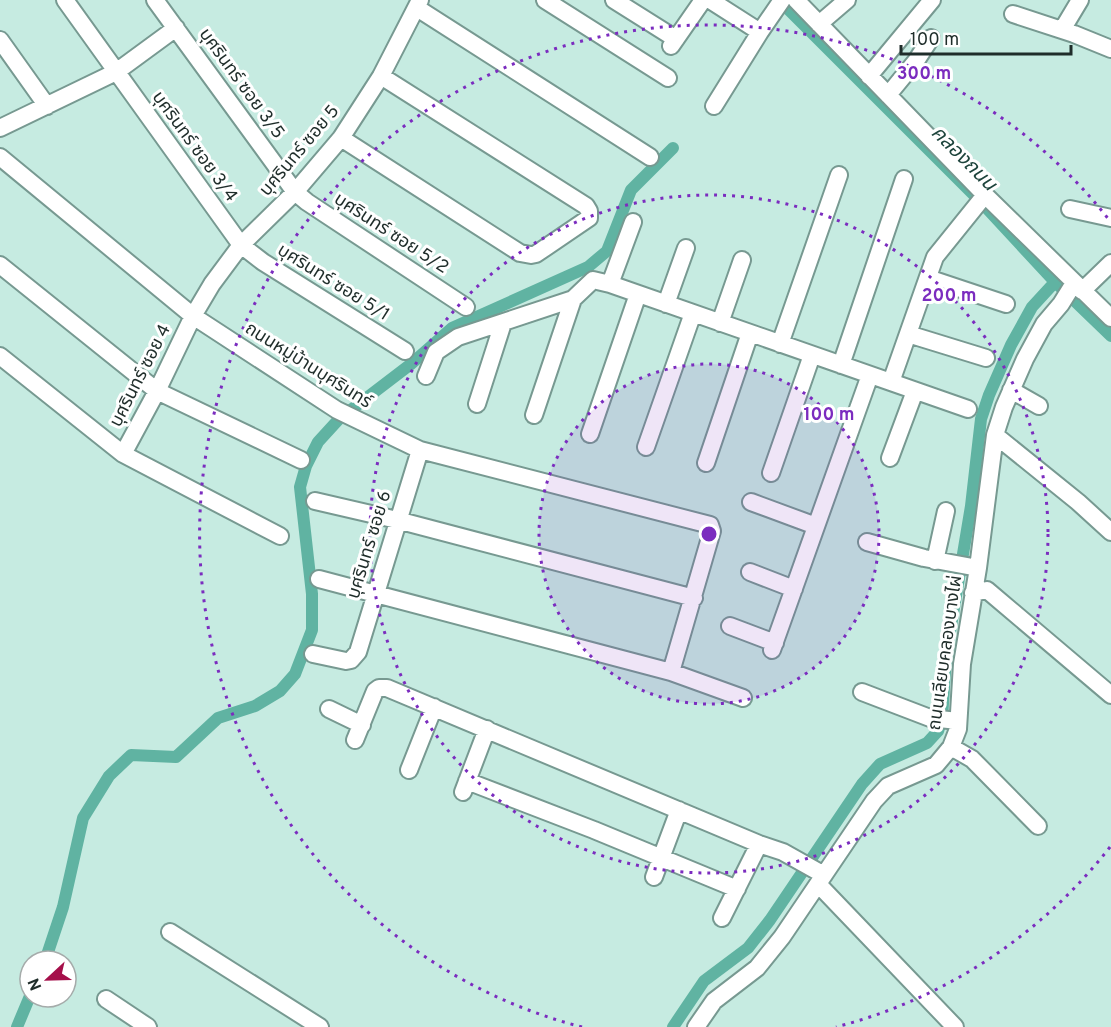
<svg xmlns="http://www.w3.org/2000/svg" width="1111" height="1027" viewBox="0 0 1111 1027" font-family="Overpass,'Noto Sans Thai',sans-serif">
<style>
.lines{fill:none;stroke-linecap:round;stroke-linejoin:round}
.canal{stroke:#60b3a2;stroke-width:12}
.minor-casing{stroke:#779991;stroke-width:20}
.minor{stroke:#fff;stroke-width:16}
.ring{fill:none;stroke:#7b2cbf;stroke-width:3;stroke-dasharray:3 6}
.labels{text-anchor:middle;dominant-baseline:central;stroke-width:6;stroke-linejoin:round;paint-order:stroke}
.street-label{font-size:18px;fill:#1f2d2a;stroke:#fff}
.water-label{font-size:20px;font-style:italic;fill:#1d443c;stroke:#fff}
.centre{fill:#7b2cbf;stroke:#fff;stroke-width:3}
.ring-label{font-size:18px;text-anchor:middle;font-weight:bold;fill:#7b2cbf;stroke:#fff;stroke-width:6;stroke-linejoin:round;paint-order:stroke}
</style>
<rect width="100%" height="100%" fill="#c6ebe1"/>
<g class="lines">
<path class="canal" d="M787 8 980 201 1055 282 1111 336
M45 961 63 907 83 818 109 776 131 755 176 757 218 718 255 706 280 691 295 674 312 630V594L300 487 306 466 318 442 339 419 411 364 452 328 588 267 607 251 631 190 673 148
M17 1027 30 996
M673 1027 704 981 748 948 770 920 862 784 880 764 927 743 938 731 942 719 946 656 971 506 981 419 989 395 1011 345 1032 307 1055 282"/>
<defs>
<path id="minor" d="M65 0 241 245 263 262 405 351
M155 0 295 192 307 202 466 307
M545 0 668 78
M614 0 676 39
M710 0 760 32 782 0
M796 0 985 195 1111 318
M417 8 650 157
M1013 14 1074 34 1111 49
M819 24 847 0
M1062 30 1080 0
M0 40 47 106
M671 46 703 0
M869 76 932 0
M888 95 916 61 931 38
M714 106 760 32
M0 128 116 72 176 28
M341 138 520 253 531 255 536 254 589 218V211L586 206 381 76
M0 157 193 316 337 410 420 450 710 525 712 531 671 672
M1070 209 1111 218
M633 222 610 284 968 409
M0 265 157 391 301 460
M928 278 1006 304
M1082 291 1111 263
M666 304 686 248
M720 323 742 260
M908 334 986 358
M780 344 839 175
M0 356 123 454 280 536
M841 365 904 179
M426 376 436 352 458 337 573 299 593 280 610 284
M891 382 935 257 985 195
M1011 390 1039 406
M477 404 503 323
M534 415 573 299
M590 434 638 294
M995 435 1078 502 1111 532
M646 447 693 313
M123 454 157 391 193 316 212 284 241 245 295 192 341 138 381 76 420 0
M890 458 915 391
M706 463 750 333
M771 473 812 355
M315 501 397 520 694 598
M751 502 816 526
M867 542 924 558 978 568
M935 561 946 511
M750 572 794 589
M319 579 671 672 743 698
M973 593 987 590 1111 695
M730 626 775 643
M772 650 870 375
M313 654 346 661 351 660 358 652 420 450
M862 692 930 718 958 721
M329 709 362 725
M355 740 375 691 379 688H387L759 844 783 852 824 875
M951 747 972 759 1038 826
M409 770 434 707
M467 781 594 830 737 889
M463 792 487 729
M654 877 679 810
M818 884 955 1027
M722 918 759 844
M170 932 320 1027
M106 999 148 1027
M696 1027 714 1001 757 968 782 937 874 801 888 786 936 765 951 747 958 729 962 664 978 568 995 435 1004 407 1025 359 1044 324 1061 304 1074 283"/>
</defs>
<use href="#minor" class="minor-casing"/>
<use href="#minor" class="minor"/>
</g>
<circle cx="709" cy="534" r="170" fill="#7b2cbf" fill-opacity=".12"/>
<g class="ring">
<circle cx="709" cy="534" r="170"/>
<circle cx="709" cy="534" r="339"/>
<path d="M1110 847A509 509 0 0 1 836 1027M582 1027A509 509 0 1 1 1110 221"/>
</g>
<g class="labels">
<g class="street-label">
<text transform="translate(241 84) rotate(54)">บุศรินทร์ ซอย 3/5</text>
<text transform="translate(194 147) rotate(54)">บุศรินทร์ ซอย 3/4</text>
<text transform="translate(300 151) rotate(-50)">บุศรินทร์ ซอย 5</text>
<text transform="translate(391 234) rotate(33)">บุศรินทร์ ซอย 5/2</text>
<text transform="translate(333 283) rotate(32)">บุศรินทร์ ซอย 5/1</text>
<text transform="translate(308 366) rotate(32)">ถนนหมู่บ้านบุศรินทร์</text>
<text transform="translate(141 376) rotate(-63)">บุศรินทร์ ซอย 4</text>
<text transform="translate(370 545) rotate(-73)">บุศรินทร์ ซอย 6</text>
<text transform="translate(946 653) rotate(-82)">ถนนเลียบคลองบางไผ่</text>
</g>
<g class="water-label">
<text transform="translate(963 159) rotate(45)">คลองถนน</text>
</g>
</g>
<circle cx="709" cy="534" r="9" class="centre"/>
<g class="ring-label">
<text x="924" y="79">300 m</text>
<text x="949" y="301">200 m</text>
<text x="829" y="420">100 m</text>
</g>
<g transform="translate(48 979) rotate(248)"><circle r="28" fill="#ffffff" stroke="#a5abaa" stroke-width="1.5"/>
<path d="M0-4.5L10 22L0 15L-10 22Z" fill="#a50f4a"/>
<text y="-9" font-size="16" font-weight="bold" text-anchor="middle" fill="#1f2d2a">N</text>
</g>
<path d="M901 45v9h170v-9" fill="none" stroke="#1f2d2a" stroke-width="3"/>
<text x="910" y="45" font-size="18" fill="#1f2d2a" stroke="#ffffff" stroke-width="4.5" paint-order="stroke">100 m</text>
</svg>
